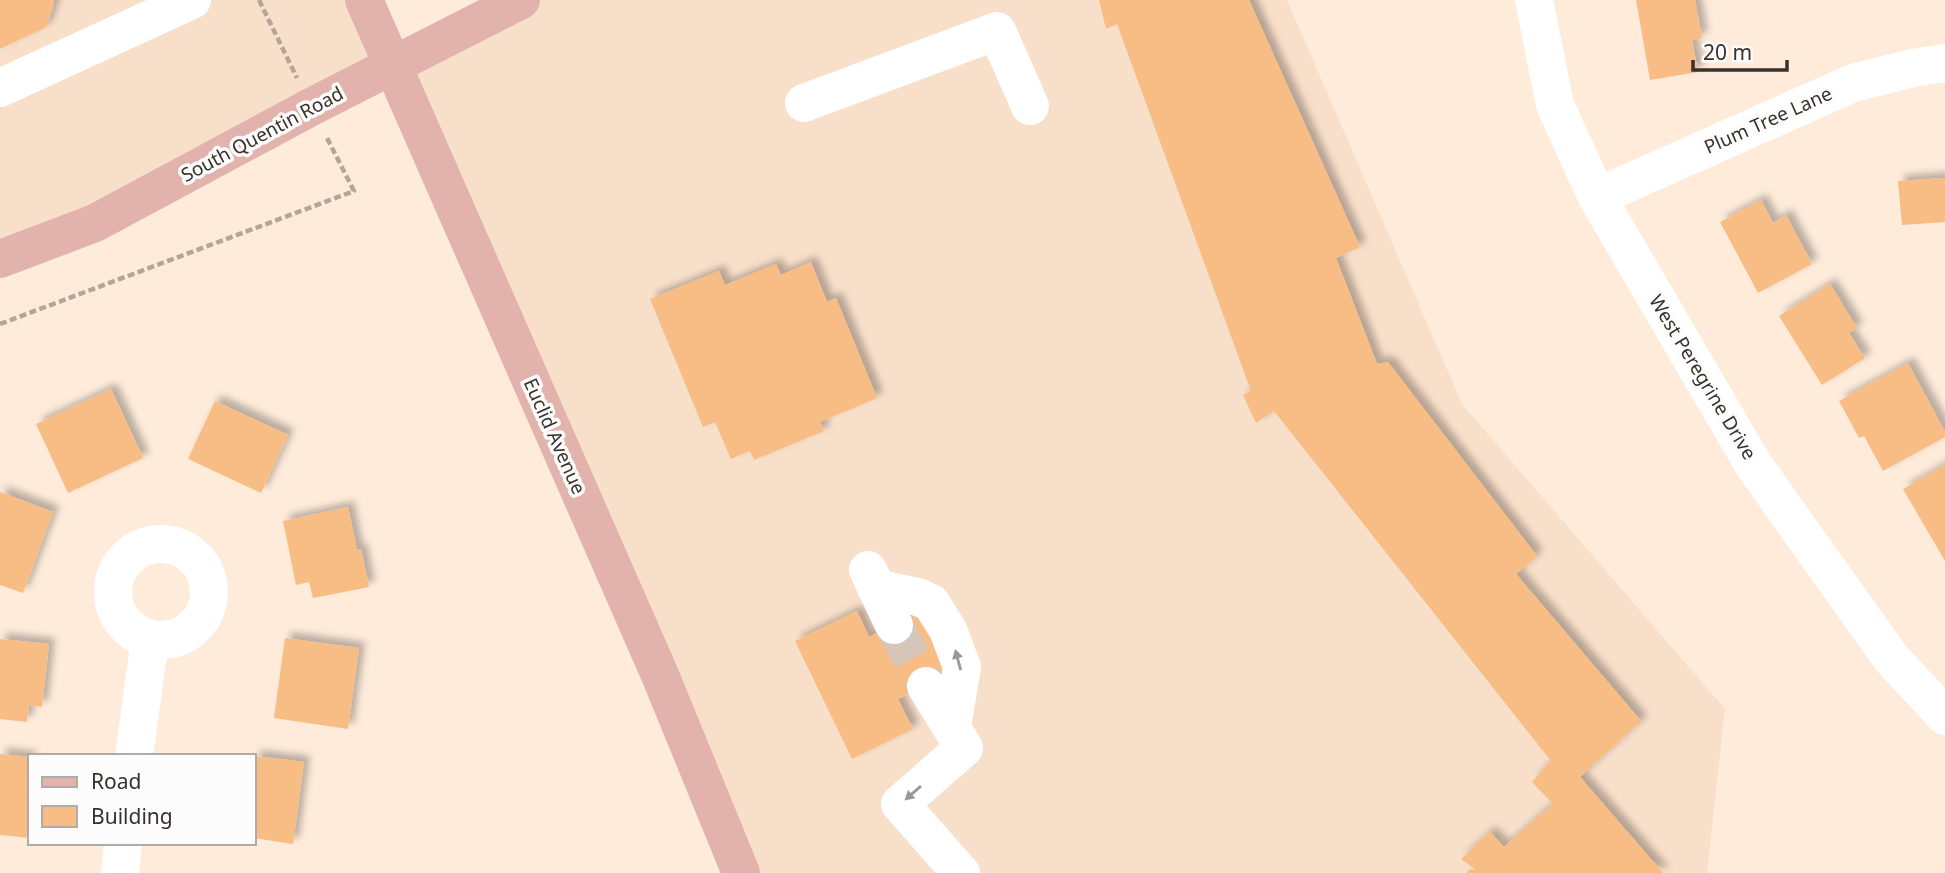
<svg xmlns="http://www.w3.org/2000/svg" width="1945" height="873" viewBox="0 0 1945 873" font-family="'Noto Sans',sans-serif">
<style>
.built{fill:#f8dfc9}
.building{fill:#f7bd84;filter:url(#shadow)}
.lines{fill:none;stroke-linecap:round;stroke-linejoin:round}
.minor-tunnel{stroke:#d6c6b7;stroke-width:38;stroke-dasharray:38 19;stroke-linecap:butt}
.path{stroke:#b4a598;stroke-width:4.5;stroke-dasharray:7 3.5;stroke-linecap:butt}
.minor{stroke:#fff;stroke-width:38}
.major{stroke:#e2b3ad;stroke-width:38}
.oneway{fill:#9c9894}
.labels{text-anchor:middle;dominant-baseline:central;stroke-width:7;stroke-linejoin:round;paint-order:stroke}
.street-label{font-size:19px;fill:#38312a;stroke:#fcfcfc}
</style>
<defs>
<filter id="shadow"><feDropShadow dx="6" dy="-6" stdDeviation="3.5" flood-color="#0004"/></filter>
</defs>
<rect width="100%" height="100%" fill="#feebda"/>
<path class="built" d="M0 0H364L392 64 521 0H1287L1462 404 1725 709 1707 873H742L392 65 0 259Z"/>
<path class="building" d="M0 0H53L54 4 46 27 0 49Z
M1099 0H1249L1360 247 1336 258 1377 364 1388 362 1537 556 1516 574 1641 721 1580 777 1663 873H1466L1470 869 1476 870 1461 859 1490 832 1504 847 1553 804 1532 782 1551 761 1274 411 1256 423 1243 395 1251 391 1117 24 1106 29Z
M1636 0H1695L1702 38 1692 40 1698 72 1650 80Z
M1945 178V222L1902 225 1898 181Z
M1761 200 1773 223 1786 215 1812 264 1758 293 1720 222Z
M811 262 827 302 836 298 877 398 820 422 824 431 754 460 750 451 731 459 715 422 703 427 650 299 719 271 725 285 776 264 781 275Z
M1830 284 1857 328 1849 333 1865 358 1822 385 1779 316Z
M1908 363 1945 432V437L1883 471 1864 436 1859 438 1839 401Z
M111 389 143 458 68 493 36 424Z
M215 401 288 435 261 493 188 459Z
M1945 465V561L1903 489Z
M0 492 53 512 23 593 0 585Z
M348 507 357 550 361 549 369 587 313 598 309 582 296 585 283 521Z
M926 609 956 671 898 699 913 729 852 759 795 641 857 611 869 637Z
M285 638 359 648 348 729 274 718Z
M0 639 49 644 42 707 29 705 27 722 0 719Z
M0 754 30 757V838L0 835Z
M254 756 304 762 293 844 254 838Z"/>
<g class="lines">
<path class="minor-tunnel" d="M894 625 926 686"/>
<path class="path" d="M259 0 297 78
M0 324 354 191 326 136"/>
<path class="minor" d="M1534 0 1555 105 1597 197 1753 464 1891 658 1945 716
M0 88 192 0
M804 103 997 31 1030 106
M1597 197 1853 83 1913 68 1945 63
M113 592a48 48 0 1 1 96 0a48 48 0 1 1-96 0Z
M868 570 894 625
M876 588 918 597 931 603 948 630 962 667 952 727
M926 686 964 748 900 804 961 873
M134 756 150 639
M120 873 123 843"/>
<path class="major" d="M364 0 660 675 741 873
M0 259 95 223 311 107 521 0"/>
</g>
<defs><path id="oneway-solid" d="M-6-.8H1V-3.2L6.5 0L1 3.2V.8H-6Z" transform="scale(1.75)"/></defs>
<g class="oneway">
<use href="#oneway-solid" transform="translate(958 660) rotate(-105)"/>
<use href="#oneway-solid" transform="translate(913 793) rotate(139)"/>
</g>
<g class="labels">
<g class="street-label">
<text transform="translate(1768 120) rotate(-24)">Plum Tree Lane</text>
<text transform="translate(262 134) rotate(-28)">South Quentin Road</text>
<text transform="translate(1703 377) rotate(59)">West Peregrine Drive</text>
<text transform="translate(555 436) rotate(66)">Euclid Avenue</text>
</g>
</g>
<rect x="28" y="754" width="228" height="91" fill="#fcfcfc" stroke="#aeaba8" stroke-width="2"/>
<rect x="42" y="777" width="35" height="10" fill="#e2b3ad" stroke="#aeaba8" stroke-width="2"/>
<text x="91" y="789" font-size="21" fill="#38312a">Road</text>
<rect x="42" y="806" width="35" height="21" fill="#f7bd84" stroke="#aeaba8" stroke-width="2"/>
<text x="91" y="824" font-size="21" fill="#38312a">Building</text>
<path d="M1693 60v10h94v-10" fill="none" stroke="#38312a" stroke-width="3.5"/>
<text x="1703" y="60" font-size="21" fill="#38312a" stroke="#fcfcfc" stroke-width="5" paint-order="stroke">20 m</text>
</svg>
